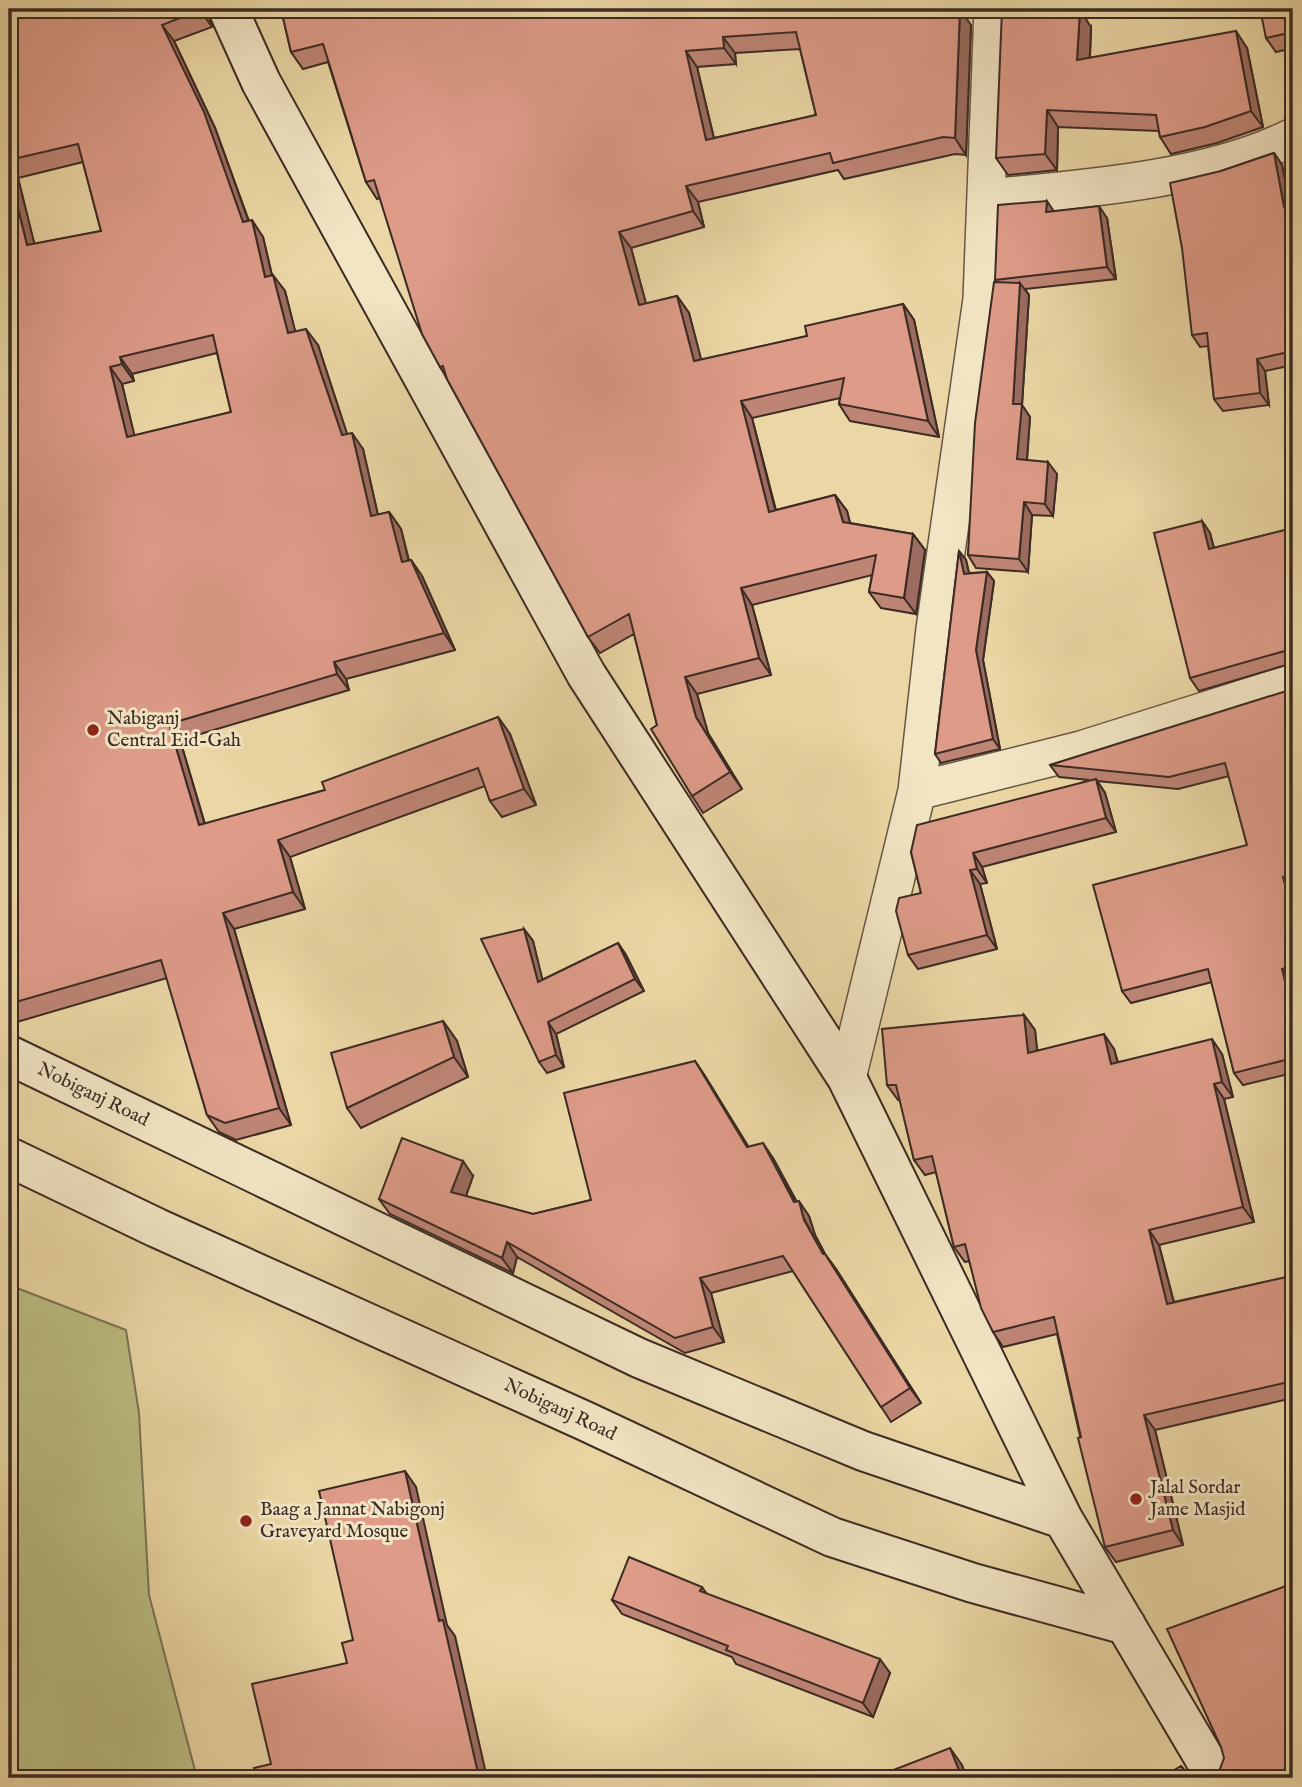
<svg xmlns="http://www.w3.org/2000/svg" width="1302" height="1787" viewBox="0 0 1302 1787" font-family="'IM FELL English',serif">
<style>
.green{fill:#bbbd83;stroke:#7c7454;stroke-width:2}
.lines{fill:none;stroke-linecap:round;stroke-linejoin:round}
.street-casing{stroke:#685644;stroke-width:40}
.secondary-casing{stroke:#3c2b24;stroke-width:42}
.street{stroke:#f2e5c4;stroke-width:37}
.secondary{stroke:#f2e5c4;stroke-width:38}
.wall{fill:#be8575;stroke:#3c2b24;stroke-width:2;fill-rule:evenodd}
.shaded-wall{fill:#9b6c5f;stroke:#3c2b24;stroke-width:2}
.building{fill:#dd9b88;stroke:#3c2b24;stroke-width:2;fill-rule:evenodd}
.poi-dot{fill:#8f2418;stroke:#f2e5c4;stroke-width:2.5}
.labels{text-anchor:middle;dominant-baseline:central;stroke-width:6;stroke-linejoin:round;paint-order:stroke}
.poi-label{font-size:19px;fill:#3c2b24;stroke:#f2e5c4;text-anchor:start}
.street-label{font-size:19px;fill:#3c2b24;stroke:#f2e5c4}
</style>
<rect width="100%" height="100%" fill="#ebd7a5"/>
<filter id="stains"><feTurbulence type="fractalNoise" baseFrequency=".00286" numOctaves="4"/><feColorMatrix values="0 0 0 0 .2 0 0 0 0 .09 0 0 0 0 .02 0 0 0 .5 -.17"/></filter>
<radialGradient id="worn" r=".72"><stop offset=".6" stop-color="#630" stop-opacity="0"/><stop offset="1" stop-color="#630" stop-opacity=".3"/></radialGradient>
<path class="green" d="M9 1285 126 1330 139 1413 149 1595 197 1778H9Z"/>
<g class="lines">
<defs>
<path id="street" d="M988 198C1082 189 1208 180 1293 137
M917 791 1081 750 1293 683
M847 1078 917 791 935 629 982 299 993 9"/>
<path id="secondary" d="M228 9 261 82 586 674 847 1078 1063 1519 1216 1778
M9 1055 639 1358 863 1451 1063 1519
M9 1157 157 1228 585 1421 832 1537 973 1583 1126 1625"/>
</defs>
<use href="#street" class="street-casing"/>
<use href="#secondary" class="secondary-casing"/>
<use href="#street" class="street"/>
<use href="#secondary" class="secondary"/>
</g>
<path class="wall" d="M9 9H207L212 27 174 41 215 128 249 221 263 237 272 275 285 291 295 332 318 345 347 434 363 449 378 515 389 512 401 529 409 560H411L422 576 455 650 346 679 349 690 180 740 205 824 325 790 498 717 510 734 536 805 502 817 490 801 485 786 290 857 305 909 234 929 291 1125 236 1140 219 1132 207 1115 167 978 10 1024 9 1022ZM83 162 101 231 34 244 18 178ZM217 353 231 412 134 436 122 384 134 381 132 374Z
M281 9H831V13L971 25 966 155 955 154 844 179 838 170 698 202 704 227 631 248 646 304 677 296 689 313 701 360 807 336 903 304 914 320 939 437 850 421 839 404 840 398 752 418 776 510 835 495 847 511 850 523 913 534 925 550 916 614 881 608 869 592 872 575 752 605 771 675 697 694 708 733 742 789 703 813 692 796 657 725 634 634 600 653 588 637 445 374 440 367 380 198 377 199 366 182 328 62 303 69 291 52ZM800 49 816 115 714 138 697 67 736 64 735 53Z
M1293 9V48L1276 52 1266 38Z
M1091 27 1090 58 1247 48 1263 127 1217 143 1171 154 1160 137 1159 131 1058 127 1057 170 1008 175 996 158Z
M1274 153 1282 165 1290 205H1293V365L1265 371 1269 405 1223 411 1214 399 1208 346 1200 347 1192 335 1221 171Z
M1054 211 1107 218 1116 279 1025 289 1029 295 1022 405 1030 417 1027 460 1057 474 1053 516 1032 515 1028 572 976 568 968 555 996 282 995 280Z
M1202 521 1210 533 1214 548 1293 528V663L1199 691 1190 678Z
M959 551 966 560 969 573 987 572 994 581 983 660 1000 749 941 763 935 754Z
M1293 689V889H1292L1293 895V981H1291L1293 992V1073L1243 1085 1234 1073 1212 982 1131 1003 1122 991 1247 845 1229 776 1178 789 1097 781 1105 793 1116 832 982 867 987 883 980 884 997 949 918 969 908 955 921 893 911 852 1089 780 1059 777 1050 765Z
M524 929 533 941 542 980 618 943 626 955 644 991 556 1034 564 1067 547 1073 539 1062Z
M1024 1015 1035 1030 1037 1050 1114 1049 1118 1062 1222 1054 1233 1097 1224 1099 1254 1222 1159 1245 1174 1302 1291 1276 1293 1279V1398L1155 1430 1183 1545 1116 1562 1105 1547 1057 1334 1003 1347 993 1332 969 1261 965 1262 954 1247 936 1172 925 1175 914 1160 900 1100H898L887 1085Z
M443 1021 457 1041 468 1077 361 1128 347 1108Z
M695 1061 705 1076 748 1147 773 1158 796 1201 809 1216 815 1235 825 1254 836 1269 921 1403 891 1422 793 1271 711 1293 724 1342 685 1353 517 1257 513 1273 390 1214 379 1199 473 1176 466 1196 533 1214 591 1200Z
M702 1587 707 1594 890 1673 873 1717 736 1664 732 1657 622 1614 612 1600Z"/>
<path class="shaded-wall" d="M200 9H207L212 27 200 10Z
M820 9H831L832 30 821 14Z
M960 9 971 25 966 155 955 138Z
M1080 10 1091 27 1089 77 1077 60Z
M162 25 174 41 215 128 255 239 243 222Z
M1236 31 1247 48 1263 127 1251 111Z
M723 37 735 53 736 64 724 48Z
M686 51 697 67 718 156 706 140Z
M1047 110 1058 127 1057 170 1045 154Z
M1274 153 1282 165 1293 219 1284 207Z
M9 165 18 178 39 262 27 245 9 172Z
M686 186 698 202 704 227 693 211Z
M1047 201 1055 213 1046 212Z
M1099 206 1107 218 1116 279 1107 267Z
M252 220 263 237 276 293 265 277Z
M619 232 631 248 651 322 639 305Z
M273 275 285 291 300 350 288 333Z
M1020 283 1029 295 1022 405 1030 417 1026 472 1017 459 1013 404Z
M677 296 689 313 706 378 694 361Z
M903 304 914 320 939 437 928 421Z
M306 329 318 345 353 452 342 435Z
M120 357 132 374 134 381 122 364Z
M1257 359 1265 371 1269 405 1260 393Z
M110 367 122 384 139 454 127 437Z
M741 401 752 418 780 529 769 512Z
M352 433 363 449 382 533 371 516Z
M1048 462 1057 474 1053 516 1045 504Z
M835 495 847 511 854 538 843 522Z
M1024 502 1032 515 1028 572 1019 559Z
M389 512 401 529 413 579 402 562Z
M1202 521 1210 533 1217 562 1209 549Z
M913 534 925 550 916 614 904 598Z
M959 551 966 560 971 583 964 574Z
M411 560 422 576 455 650 444 633Z
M987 572 994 581 983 660 1000 749 993 739 976 650Z
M741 588 752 605 771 675 759 658Z
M334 662 346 679 349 690 337 674Z
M685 677 697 694 708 733 742 789 730 772 696 717Z
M498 717 510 734 536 805 524 789Z
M169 724 180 740 210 842 199 825Z
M1096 779 1105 793 1116 832 1106 818Z
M278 840 290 857 305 909 293 892Z
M973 853 982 867 987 883 977 869Z
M970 870 980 884 997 949 987 935Z
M1283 877 1292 889 1293 895V917Z
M223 913 234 929 291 1125 279 1108Z
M524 929 533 941 546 994 538 982Z
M618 943 626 955 644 991 635 979Z
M1282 969 1291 981 1293 992V1014Z
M1024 1015 1035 1030 1039 1068 1028 1053Z
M443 1021 457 1041 468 1077 454 1057Z
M548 1022 556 1034 564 1067 556 1055Z
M1104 1034 1114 1049 1122 1079 1111 1064Z
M1212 1039 1222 1054 1233 1097 1222 1082Z
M695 1061 705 1076 758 1162 747 1147Z
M1214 1084 1224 1099 1254 1222 1243 1207Z
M763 1143 773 1158 802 1211 799 1201 809 1216 815 1235 833 1269 823 1254Z
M463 1161 473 1176 462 1207 451 1192Z
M1149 1230 1159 1245 1178 1319 1167 1304Z
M507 1242 517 1257 513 1273 502 1258Z
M825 1254 836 1269 921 1403 910 1388Z
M700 1278 711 1293 724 1342 713 1327Z
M1144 1415 1155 1430 1183 1545 1173 1530Z
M405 1471 416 1487 447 1625 455 1636 487 1778 478 1773 439 1621Z
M880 1659 890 1673 873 1717 863 1703Z
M950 1748 962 1765 967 1778H962Z"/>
<path class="building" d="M9 9H200V10L162 25 204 112 243 222 252 220 265 277 273 275 288 333 306 329 342 435 352 433 371 516 389 512 402 562 411 560 444 633 334 662 337 674 169 724 199 825 325 790 322 782 498 717 524 789 490 801 478 768 278 840 293 892 223 913 279 1108 225 1123 207 1115 161 960 9 1004V172L27 245 101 231 78 144 9 160ZM213 335 231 412 127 437 110 367 122 364 120 357Z
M281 9H820L821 14 960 9 955 138 943 137 833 163 830 153 686 186 693 211 619 232 639 305 677 296 694 361 807 336 805 326 903 304 928 421 839 404 844 378 741 401 769 512 835 495 843 522 913 534 904 598 869 592 876 555 741 588 759 658 685 677 696 717 730 772 692 796 651 729 657 725 629 614 588 637 447 379 443 366 440 367 422 334 374 180 366 182 323 44 291 52ZM796 32 816 115 706 140 686 51 724 48 723 37Z
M1002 9H1049L1080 10 1077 60 1236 31 1251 111 1205 127 1160 137 1156 115 1047 110 1045 154 996 158Z
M1260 9H1293V32L1266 38Z
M1274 153 1284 207 1293 205V351L1257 359 1260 393 1214 399 1207 333 1192 335 1182 248 1170 183 1221 171Z
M1047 201 1046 212 1099 206 1107 267 995 280 998 205Z
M994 282 1020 283 1013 404H1022L1017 459 1048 462 1045 504 1024 502 1019 559 968 555 975 423Z
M1202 521 1209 549 1293 528V653L1288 650 1190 678 1154 533Z
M959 551 964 574 987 572 976 650 993 739 935 754Z
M1293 689V874L1283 877 1293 917V966L1282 969 1293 1014V1058L1234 1073 1208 969 1122 991 1093 885 1247 845 1225 763 1169 777 1050 765Z
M1096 779 1106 818 973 853 977 869 970 870 987 935 908 955 896 911 899 898 921 893 911 852 917 825Z
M524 929 538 982 618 943 635 979 548 1022 556 1055 539 1062 481 939Z
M1024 1015 1028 1053 1104 1034 1111 1064 1212 1039 1222 1082 1214 1084 1243 1207 1149 1230 1167 1304 1291 1276 1293 1285V1381L1144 1415 1173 1530 1105 1547 1078 1438 1081 1437 1054 1317 993 1332 981 1308 965 1244 954 1247 932 1156 914 1160 896 1085H887L882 1029Z
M443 1021 454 1057 347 1108 331 1053Z
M695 1061 747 1147 763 1143 794 1202 799 1201 804 1220 823 1254H825L910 1388 881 1407 783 1256 700 1278 713 1327 675 1338 507 1242 502 1258 379 1199 402 1138 463 1161 451 1192 533 1214 591 1200 564 1093Z
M405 1471 439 1621 443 1620 478 1773 489 1771 491 1778H257L254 1768 271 1764 252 1684 347 1663 342 1643 353 1640 319 1491Z
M629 1557 702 1587 700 1591 880 1659 863 1703 726 1650 728 1646 612 1600Z
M1293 1577V1778H1206L1212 1777 1220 1769 1224 1758 1221 1747 1167 1629 1289 1585 1287 1578Z
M950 1748 962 1778H873Z
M1181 1766 1190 1776 1197 1778H1161Z"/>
<g class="poi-dot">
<circle cx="93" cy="730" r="7"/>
<circle cx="1136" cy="1499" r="7"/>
<circle cx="246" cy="1521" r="7"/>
</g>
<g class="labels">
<g class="poi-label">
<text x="107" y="719">Nabiganj<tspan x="107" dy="22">Central Eid-Gah</tspan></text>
<text x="1150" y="1488">Jalal Sordar<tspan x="1150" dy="22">Jame Masjid</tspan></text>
<text x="260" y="1510">Baag a Jannat Nabigonj<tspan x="260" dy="22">Graveyard Mosque</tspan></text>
</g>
<g class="street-label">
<text transform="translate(93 1095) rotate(26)">Nobiganj Road</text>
<text transform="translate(560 1410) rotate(25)">Nobiganj Road</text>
</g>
</g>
<rect width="1302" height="1787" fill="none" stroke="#ebd7a5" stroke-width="35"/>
<rect x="10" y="10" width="1281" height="1766" fill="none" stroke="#3c2b24" stroke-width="3.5"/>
<rect x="18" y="18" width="1267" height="1752" fill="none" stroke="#3c2b24" stroke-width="2"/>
<rect width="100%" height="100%" filter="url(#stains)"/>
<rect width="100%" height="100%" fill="url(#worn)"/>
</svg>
